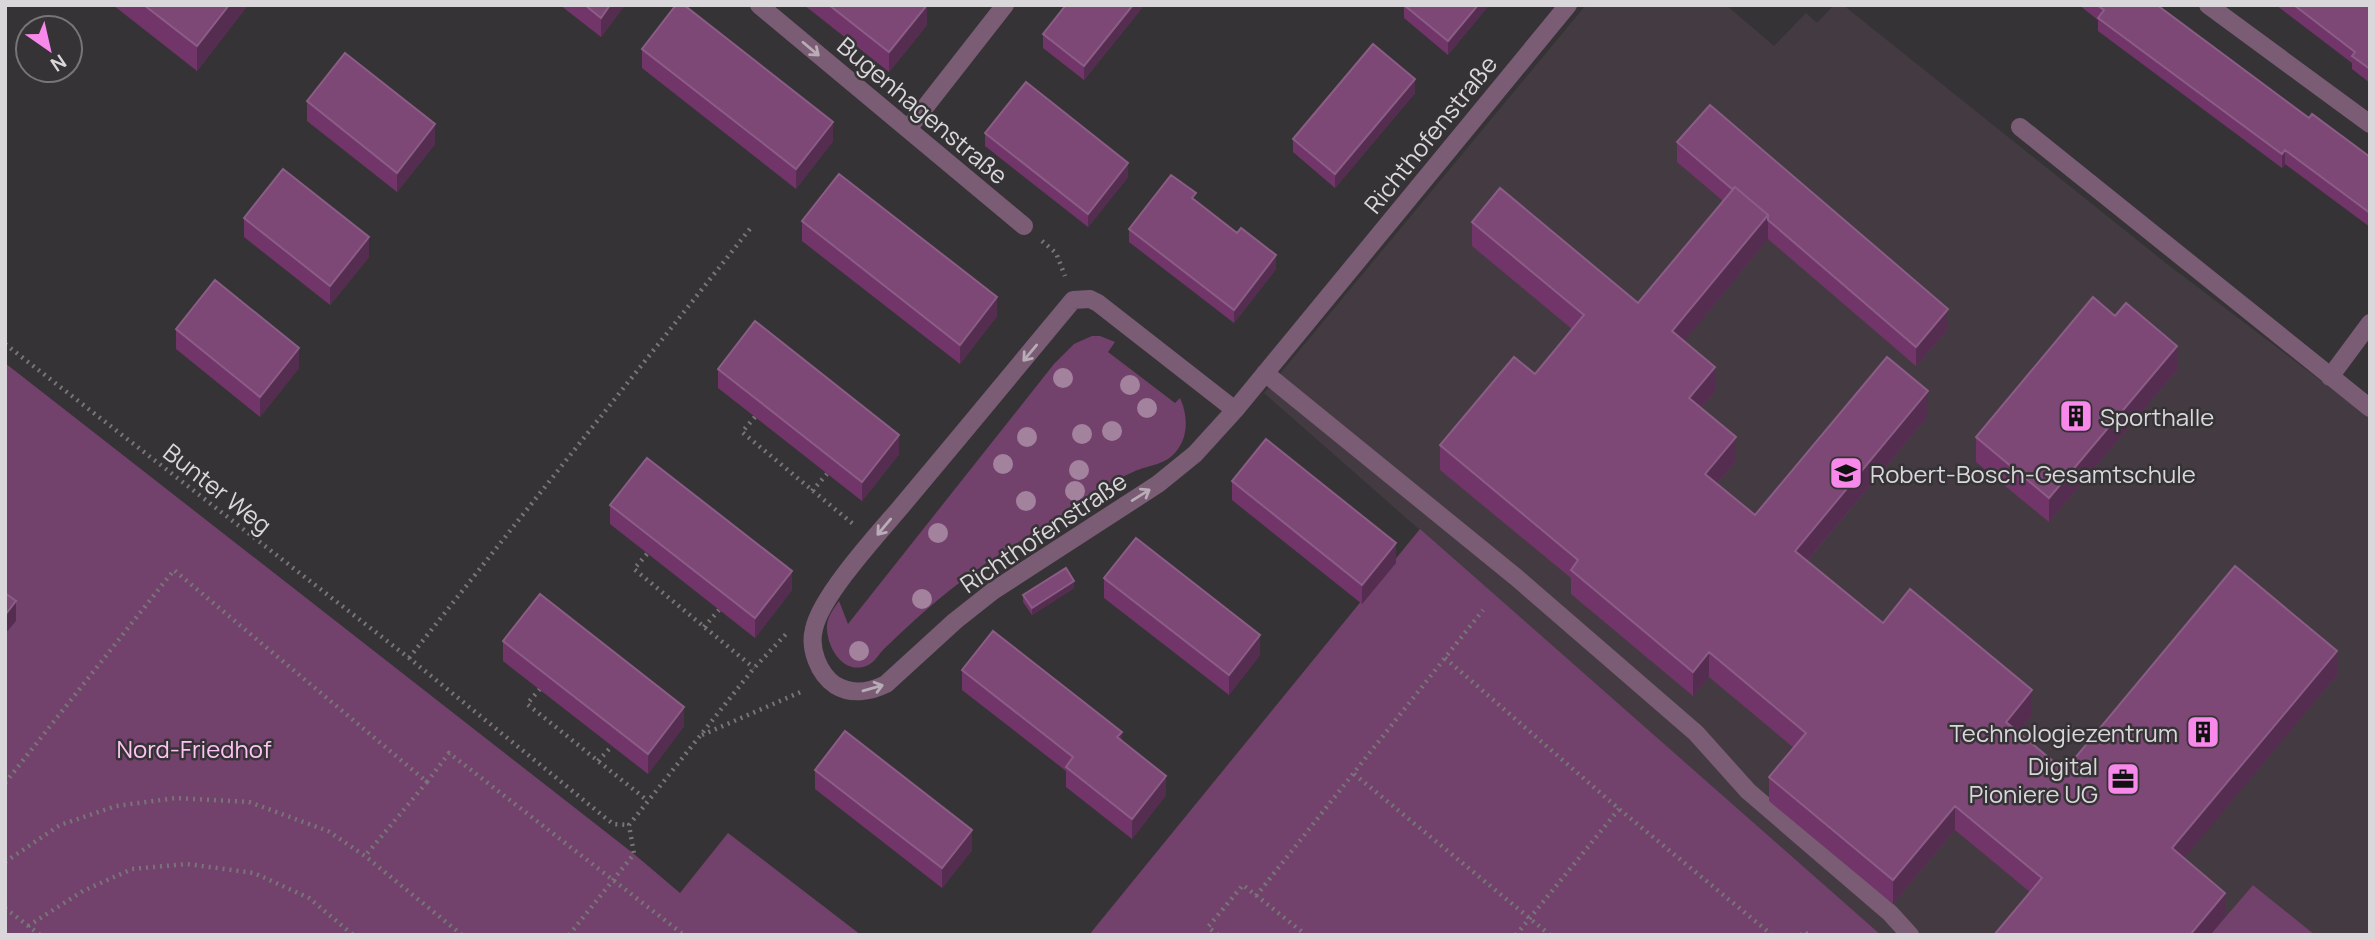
<svg xmlns="http://www.w3.org/2000/svg" width="2375" height="940" viewBox="0 0 2375 940" font-family="Manrope,sans-serif">
<style>
.built{fill:#443b42}
.green{fill:#73426c}
.lines{fill:none;stroke-linecap:round;stroke-linejoin:round}
.path{stroke:#787578;stroke-width:4.5;stroke-dasharray:2 5;stroke-linecap:butt}
.minor{stroke:#7a5c75;stroke-width:18}
.tree{fill:#a3829e}
.wall{fill:#72356a}
.shaded-wall{fill:#552d50}
.building{fill:#7d4776;stroke:#8b5d86;stroke-width:2}
.oneway{stroke:#b8acb6}
.labels{text-anchor:middle;dominant-baseline:central;stroke-width:5;stroke-linejoin:round;paint-order:stroke}
.street-label{font-size:24px;fill:#d9d7d9;stroke:#363336}
.poi-label{font-size:24px;fill:#d9d7d9;stroke:#363336;text-anchor:start}
.park-label{font-size:24px;fill:#fcc3f3;stroke:#363336}
</style>
<rect width="100%" height="100%" fill="#363336"/>
<path class="built" d="M1586 5H1726L1774 46 1806 13 1817 23 1834 5H1843L2167 264 2370 418V935H2315L2253 885 2210 935H1881L1264 393Z"/>
<path class="green" d="M1092 336H1100L1115 342 1108 352 1175 403 1180 398C1187 413 1189 434 1178 449 1166 466 1150 464 1133 472 1111 481 1093 496 1073 508 1045 526 1016 543 988 562 951 587 918 616 886 647 878 654 874 665 863 667 840 672 826 644 827 625 828 616 834 608 839 601L848 624 1054 364 1074 344Z
M5 363 634 854 680 893 728 833 861 935H5Z
M1420 529 1881 935H1089Z
M2253 885 2315 935H2210Z"/>
<g class="lines">
<path class="path" d="M1042 241 1056 253 1065 276
M5 344 409 658 613 824 629 825
M755 417 742 432 853 524
M812 491 827 474
M647 554 634 569 754 668
M704 627 719 610
M409 658 753 225
M1445 658 1619 809 1772 935
M540 689 527 704 648 801
M702 735 803 691
M598 761 612 746
M1354 774 1550 935
M427 782 449 753 684 935
M5 783 174 570 427 782 365 856
M5 862 60 825 116 806 176 798 249 802 328 831 365 856 462 935
M1256 896 1483 610
M5 908 40 935
M28 926 83 891 132 869 187 864 254 873 309 898 353 935
M569 935 634 854 629 825 754 668 788 632
M1218 935 1208 927 1243 885 1306 935
M1516 935 1619 809
M1801 935 1804 931 1808 935"/>
<path class="minor" d="M759 5 1024 226
M2208 5 2370 124
M2020 127 2370 408
M908 129 1005 5
M1265 373 1517 578 1696 733 1748 791 1890 913 1910 935
M2330 377 2370 323
M1235 410 1098 303 1090 299 1073 300C1015 370 958 439 900 508 877 535 821 596 814 629 809 648 818 673 835 685 851 695 870 692 886 684L955 621 993 591 1158 484 1195 454 1235 410 1568 5"/>
</g>
<g class="tree">
<circle cx="1063" cy="378" r="10"/>
<circle cx="1130" cy="385" r="10"/>
<circle cx="1147" cy="408" r="10"/>
<circle cx="1112" cy="431" r="10"/>
<circle cx="1082" cy="434" r="10"/>
<circle cx="1027" cy="437" r="10"/>
<circle cx="1003" cy="464" r="10"/>
<circle cx="1079" cy="470" r="10"/>
<circle cx="1075" cy="491" r="10"/>
<circle cx="1026" cy="501" r="10"/>
<circle cx="938" cy="533" r="10"/>
<circle cx="922" cy="599" r="10"/>
<circle cx="859" cy="651" r="10"/>
</g>
<path class="wall" d="M113 5H248L197 71Z
M560 5H625L601 37Z
M804 5H927V25L889 72Z
M1142 5V8L1084 80 1043 48V34Z
M1404 5H1489L1448 55 1404 18Z
M2079 5H2157L2309 118 2370 157V227L2285 164 2282 168 2098 31V20Z
M2276 5H2368L2370 6V83L2352 69V63Z
M642 49 833 141 796 189 642 68Z
M1415 93 1335 188 1293 152V139Z
M307 101 435 144 397 192 307 121Z
M985 133 1128 177 1088 227 985 146Z
M1677 142 1948 329 1916 366 1768 239 1684 341 1715 391 1701 408 1736 461 1717 484 1755 515 1928 416 1807 561 1883 623 2032 715 2018 732 2066 772 2337 675 2184 858 2225 917 2210 935H1994L2030 892 1955 830 1893 904 1769 801V777L1794 748 1709 677 1693 696 1571 594V578L1440 470V445L1535 374 1572 329 1472 246V222L1638 303 1723 201 1677 162Z
M1196 201 1276 269 1234 323 1129 242V229Z
M244 218 369 257 330 305 244 237Z
M802 221 997 316 960 364 802 241Z
M176 329 299 368 260 417 176 349Z
M718 369 899 454 862 501 718 388Z
M2177 370 2049 522 1976 462V437Z
M1232 481 1396 563 1362 604 1232 500Z
M610 505 792 590 755 638 610 524Z
M1104 578 1260 655 1229 695 1104 598Z
M1074 588 1032 615 1023 602V595Z
M503 641 684 726 648 774 503 661Z
M962 670 1122 741 1166 795 1132 839 1066 787V771L962 690Z
M815 770 972 850 942 888 815 789Z"/>
<path class="shaded-wall" d="M229 5H248L197 71V46Z
M610 5H625L601 37V18Z
M927 5V25L889 72V52Z
M1133 5H1142V8L1084 80V66Z
M1478 5H1489L1448 55V41Z
M1415 79V93L1335 188V174Z
M833 122V141L796 189V169Z
M435 124V144L397 192V173Z
M2285 150V164L2282 168V154Z
M1128 163V177L1088 227V214Z
M1768 215V239L1672 356V331Z
M369 237V257L330 305V286Z
M1276 255V269L1234 323V310Z
M997 297V316L960 364V345Z
M1948 309V329L1916 366V347Z
M2177 346V370L2049 522V498Z
M299 348V368L260 417V397Z
M1715 367V391L1689 422V398Z
M1928 391V416L1795 575V551Z
M899 435V454L862 501V482Z
M1736 437V461L1705 498V474Z
M1396 543V563L1362 604V585Z
M792 571V590L755 638V618Z
M1074 581V588L1032 615V608Z
M16 601V621L5 634V615Z
M1260 635V655L1229 695V675Z
M2337 651V675L2172 873V848Z
M1709 652V677L1693 696V672Z
M2032 690V715L2006 747V722Z
M684 707V726L648 774V754Z
M1122 732V751L1117 737Z
M1166 776V795L1132 839V819Z
M1955 806V830L1893 904V880Z
M972 830V850L942 888V868Z
M2225 893V917L2210 935H2190Z"/>
<path class="building" d="M144 5H229L197 46Z
M585 5H610L601 18Z
M676 5H684L833 122 796 169 642 49Z
M829 5H927L889 52Z
M1066 5H1133L1084 66 1043 34Z
M1404 5H1478L1448 41Z
M2097 5H2157L2309 118 2312 114 2370 157V213L2285 150 2282 154 2098 18 2104 10Z
M2294 5H2368L2370 6V69L2352 56 2355 52Z
M1373 44 1415 79 1335 174 1293 139Z
M345 53 435 124 397 173 307 101Z
M1026 82 1128 163 1088 214 985 133Z
M1710 105 1948 309 1916 347 1768 220V215L1735 187 1732 189 1677 142Z
M283 169 369 237 330 286 244 218Z
M839 174 997 297 960 345 802 221Z
M1171 175 1196 193 1192 198 1237 233 1241 228 1276 255 1234 310 1129 229Z
M1735 187 1768 215 1672 331 1715 367 1689 398 1736 437 1705 474 1755 515 1887 357 1928 391 1795 551 1883 623 1910 589 2032 690 2006 722 2066 772 2070 764 2235 566 2337 651 2172 848 2225 893 2190 935H1994L2042 878 1955 806 1893 880 1769 777 1806 733 1709 652 1693 672 1571 570 1578 560 1440 445 1514 357 1535 374 1584 315 1472 222 1500 188 1638 303Z
M215 280 299 348 260 397 176 329Z
M2093 297 2115 316 2126 303 2177 346 2049 498 1976 437Z
M755 321 899 435 862 482 718 369Z
M1266 439 1396 543 1362 585 1232 481Z
M647 458 792 571 755 618 610 505Z
M1136 538 1260 635 1229 675 1104 578Z
M1066 568 1074 581 1032 608 1023 595Z
M5 593 16 601 5 615Z
M540 594 684 707 648 754 503 641Z
M993 631 1122 732 1117 737 1166 776 1132 819 1066 767 1073 757 962 670Z
M845 731 972 830 942 868 815 770Z"/>
<defs><path id="oneway-shaft" d="M-6 0H5M1.5-3L5.5 0L1.5 3" fill="none" stroke-width="1.6" stroke-linecap="round" stroke-linejoin="round" transform="scale(1.75)"/></defs>
<g class="oneway">
<use href="#oneway-shaft" transform="translate(811 49) rotate(40)"/>
<use href="#oneway-shaft" transform="translate(1030 353) rotate(130)"/>
<use href="#oneway-shaft" transform="translate(1141 495) rotate(-32)"/>
<use href="#oneway-shaft" transform="translate(884 527) rotate(130)"/>
<use href="#oneway-shaft" transform="translate(873 688) rotate(-16)"/>
</g>
<defs>
<symbol id="building-square" viewBox="-11 -11 22 22"><rect x="-9" y="-9" width="18" height="18" rx="4" fill="#f888e9" stroke="#363336"/><path d="M-4-6H4V6H1V3H-1V6H-4ZM-2.5-4.3h1.7v1.8h-1.7ZM.8-4.3h1.7v1.8H.8ZM-2.5-1h1.7V.8h-1.7ZM.8-1h1.7V.8H.8Z" fill="#111"/></symbol>
<symbol id="school-square" viewBox="-11 -11 22 22"><rect x="-9" y="-9" width="18" height="18" rx="4" fill="#f888e9" stroke="#363336"/><path d="M0-5L7-2L0 1L-7-2ZM-4 1L0 2.5L4 1V4Q0 6-4 4Z" fill="#111"/></symbol>
<symbol id="office-square" viewBox="-11 -11 22 22"><rect x="-9" y="-9" width="18" height="18" rx="4" fill="#f888e9" stroke="#363336"/><path d="M-6-3h4V-5.5h4V-3h4V5H-6ZM-1-4.5V-3h2v-1.5ZM-6 0V1H6V0Z" fill="#111"/></symbol>
</defs>
<g fill-rule="evenodd">
<use href="#building-square" x="2057" y="397" width="38" height="38"/>
<use href="#school-square" x="1827" y="454" width="38" height="38"/>
<use href="#building-square" x="2184" y="713" width="38" height="38"/>
<use href="#office-square" x="2104" y="760" width="38" height="38"/>
</g>
<g class="labels">
<g class="street-label">
<text transform="translate(923 110) rotate(40)">Bugenhagenstraße</text>
<text transform="translate(1430 134) rotate(-51)">Richthofenstraße</text>
<text transform="translate(218 488) rotate(38)">Bunter Weg</text>
<text transform="translate(1043 532) rotate(-34)">Richthofenstraße</text>
</g>
<g class="poi-label">
<text x="2100" y="416">Sporthalle</text>
<text x="1870" y="473">Robert-Bosch-Gesamtschule</text>
<text x="2178" y="732" text-anchor="end">Technologiezentrum</text>
<text x="2098" y="765" text-anchor="end">Digital<tspan x="2098" dy="28">Pioniere UG</tspan></text>
</g>
<g class="park-label">
<text x="194" y="748">Nord-Friedhof</text>
</g>
</g>
<rect width="2375" height="940" fill="none" stroke="#d9d7d9" stroke-width="14"/>
<g transform="translate(49 49) rotate(146)"><circle r="33" fill="#363336" stroke="#777577" stroke-width="2"/>
<path d="M0-5L12 26L0 18L-12 26Z" fill="#f888e9"/>
<text y="-10" font-size="19" font-weight="bold" text-anchor="middle" fill="#d9d7d9">N</text>
</g>
</svg>
